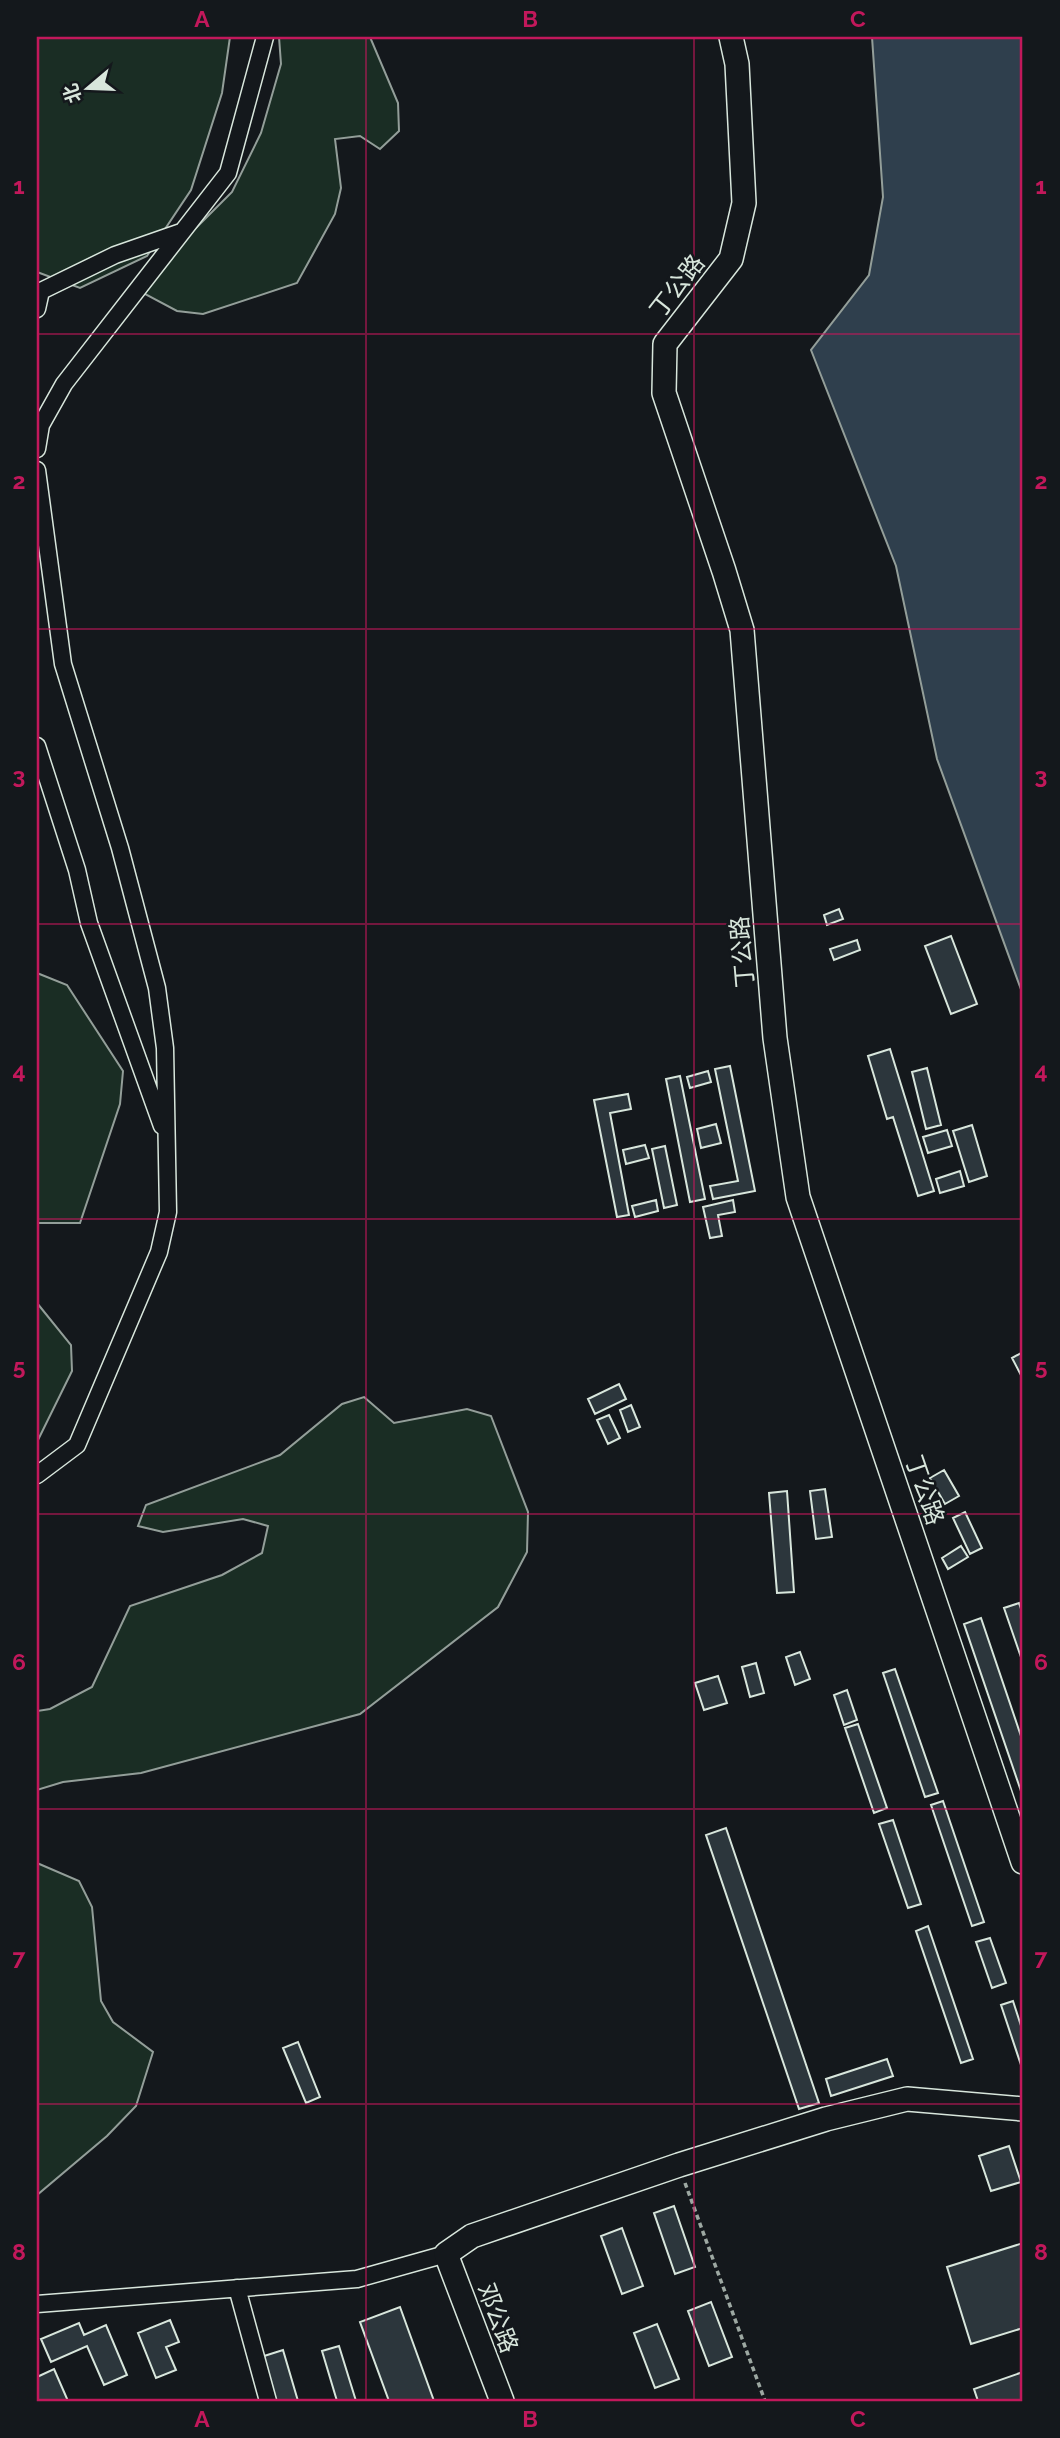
<svg xmlns="http://www.w3.org/2000/svg" width="1060" height="2438" viewBox="0 0 1060 2438" font-family="Raleway,'Noto Sans SC',sans-serif">
<style>
.green{fill:#1a2d24;stroke:#939e99;stroke-width:2}
.water{fill:#2f3f4d;stroke:#939e99;stroke-width:2}
.building{fill:#2c363c;stroke:#d8e6dc;stroke-width:2}
.lines{fill:none;stroke-linecap:round;stroke-linejoin:round}
.street-casing{stroke:#d8e6dc;stroke-width:19}
.secondary-casing{stroke:#d8e6dc;stroke-width:26}
.path{stroke:#9da8a2;stroke-width:3.5;stroke-dasharray:5 3.5;stroke-linecap:butt}
.street{stroke:#14181c;stroke-width:16}
.secondary{stroke:#14181c;stroke-width:23}
.grid{fill:none;stroke:#c2185b;stroke-width:2;stroke-opacity:0.55}
.labels{text-anchor:middle;dominant-baseline:central;stroke-width:5;stroke-linejoin:round;paint-order:stroke}
.street-label{font-size:24px;fill:#d8e6dc;stroke:#14181c}
.neatline{fill:none;stroke:#c2185b;stroke-width:2.5}
.grid-label{font-size:23px;text-anchor:middle;font-weight:bold;fill:#c2185b}
</style>
<rect width="100%" height="100%" fill="#14181c"/>
<path class="green" d="M37 37H230L222 93 191 190 147 256 80 288 37 272Z
M279 37H370L398 103 399 131 380 149 360 136 335 139 341 188 335 214 297 283 203 314 177 311 143 293 169 255 232 192 261 133 281 64Z
M37 973 67 985 123 1071 120 1104 80 1223H37Z
M37 1303 71 1345 72 1371 37 1442Z
M364 1397 394 1423 467 1409 491 1416 528 1512 527 1552 498 1607 360 1714 141 1773 63 1782 37 1790V1711L50 1709 92 1687 130 1606 222 1575 262 1553 268 1526 243 1519 163 1532 138 1526 146 1505 280 1455 342 1404Z
M37 1863 79 1881 92 1907 101 2001 113 2022 153 2052 136 2106 107 2136 37 2195Z"/>
<path class="water" d="M872 37H1023V995L937 759 896 566 811 350 869 275 883 197Z"/>
<path class="building" d="M839 909 843 919 827 925 824 915Z
M951 936 977 1004 951 1014 925 946Z
M857 940 860 950 834 960 830 949Z
M890 1049 934 1191 918 1196 893 1117 887 1119 868 1056Z
M730 1066 755 1191 713 1199 710 1186 738 1181 715 1069Z
M927 1068 941 1125 926 1129 912 1072Z
M708 1071 711 1082 690 1088 687 1077Z
M680 1076 705 1199 690 1202 666 1079Z
M628 1094 631 1109 610 1113 629 1215 617 1217 594 1100Z
M716 1124 721 1143 701 1148 697 1129Z
M972 1125 987 1176 969 1182 953 1131Z
M947 1130 952 1146 928 1153 923 1137Z
M645 1145 649 1158 626 1164 623 1150Z
M665 1146 677 1205 664 1208 652 1149Z
M960 1171 964 1186 940 1193 936 1179Z
M656 1200 658 1211 635 1217 632 1206Z
M733 1200 735 1212 718 1215 722 1236 710 1238 703 1207Z
M1023 1352V1379L1012 1358Z
M619 1384 626 1399 595 1414 588 1399Z
M631 1405 640 1427 628 1432 620 1410Z
M609 1415 620 1438 608 1444 597 1420Z
M944 1470 959 1496 945 1504 930 1478Z
M825 1489 832 1537 816 1539 810 1491Z
M787 1491 794 1592 777 1593 769 1493Z
M965 1512 982 1548 970 1554 953 1518Z
M961 1546 968 1557 948 1569 942 1558Z
M1019 1603 1023 1615V1663L1004 1608Z
M981 1618 1023 1742V1797L964 1624Z
M800 1652 810 1679 795 1685 786 1657Z
M756 1663 764 1693 750 1697 742 1667Z
M895 1669 938 1793 925 1797 883 1673Z
M718 1676 727 1703 704 1710 695 1683Z
M847 1690 857 1720 844 1725 834 1695Z
M858 1724 887 1808 874 1813 845 1728Z
M943 1801 984 1922 972 1926 931 1805Z
M893 1820 921 1904 908 1908 879 1824Z
M726 1828 819 2103 799 2109 706 1835Z
M928 1926 973 2059 961 2063 916 1931Z
M990 1938 1006 1983 992 1988 976 1942Z
M1013 2001 1023 2032V2071L1001 2005Z
M298 2042 320 2097 306 2103 283 2048Z
M887 2059 893 2076 831 2096 826 2079Z
M1009 2146 1021 2182 991 2191 979 2156Z
M674 2206 695 2267 675 2274 654 2213Z
M622 2228 643 2286 622 2294 601 2236Z
M1023 2243V2328L971 2344 947 2267Z
M711 2302 732 2357 709 2366 688 2311Z
M400 2307 434 2401H389L360 2322Z
M170 2320 179 2342 166 2347 176 2370 156 2378 138 2333Z
M79 2323 84 2335 106 2325 127 2375 104 2385 87 2346 51 2362 41 2339Z
M657 2324 679 2379 655 2388 634 2333Z
M339 2346 356 2401H337L322 2351Z
M283 2350 298 2401H274L261 2357Z
M54 2369 68 2401H37V2377Z
M1023 2372V2401H978L974 2389Z"/>
<g class="lines">
<defs>
<path id="street" d="M37 293 115 255 181 232
M37 309 41 291
M37 449 41 425 64 384 228 173 265 37
M37 470 63 664 120 848 157 988 165 1048 168 1212 159 1252 77 1445 37 1475
M37 746 77 870 89 923 162 1126
M237 2288 268 2401
M37 2304 357 2279 446 2254"/>
<path id="secondary" d="M731 37 737 64 744 203 731 259 665 344 664 393 724 571 742 630 775 1038 798 1197 1023 1862
M502 2401 446 2254 472 2236 679 2165 826 2119 907 2099 1023 2109"/>
</defs>
<use href="#street" class="street-casing"/>
<use href="#secondary" class="secondary-casing"/>
<path class="path" d="M685 2183 765 2401"/>
<use href="#street" class="street"/>
<use href="#secondary" class="secondary"/>
</g>
<path class="grid" d="M366 37V2401M694 37V2401M37 334H1023M37 629H1023M37 924H1023M37 1219H1023M37 1514H1023M37 1809H1023M37 2104H1023"/>
<g class="labels">
<g class="street-label">
<text transform="translate(677 286) rotate(-52)">丁公路</text>
<text transform="translate(742 952) rotate(-95)">丁公路</text>
<text transform="translate(925 1490) rotate(71)">丁公路</text>
<text transform="translate(498 2318) rotate(69)">邓公路</text>
</g>
</g>
<rect width="1060" height="2438" fill="none" stroke="#14181c" stroke-width="77"/>
<g transform="translate(88 88) rotate(251)" stroke="#14181c" stroke-width="5" paint-order="stroke">
<path d="M0-5L12 26L0 18L-12 26Z" fill="#d8e6dc"/>
<text y="-10" font-size="19" font-weight="bold" text-anchor="middle" fill="#d8e6dc">北</text>
</g>
<rect x="38" y="38" width="983" height="2362" class="neatline"/>
<g class="grid-label">
<text x="202" y="27">A</text>
<text x="530" y="27">B</text>
<text x="858" y="27">C</text>
<text x="19" y="194">1</text>
<text x="1041" y="194">1</text>
<text x="19" y="489">2</text>
<text x="1041" y="489">2</text>
<text x="19" y="784">3</text>
<text x="1041" y="784">3</text>
<text x="19" y="1079">4</text>
<text x="1041" y="1079">4</text>
<text x="19" y="1375">5</text>
<text x="1041" y="1375">5</text>
<text x="19" y="1670">6</text>
<text x="1041" y="1670">6</text>
<text x="19" y="1965">7</text>
<text x="1041" y="1965">7</text>
<text x="19" y="2260">8</text>
<text x="1041" y="2260">8</text>
<text x="202" y="2427">A</text>
<text x="530" y="2427">B</text>
<text x="858" y="2427">C</text>
</g>
</svg>
